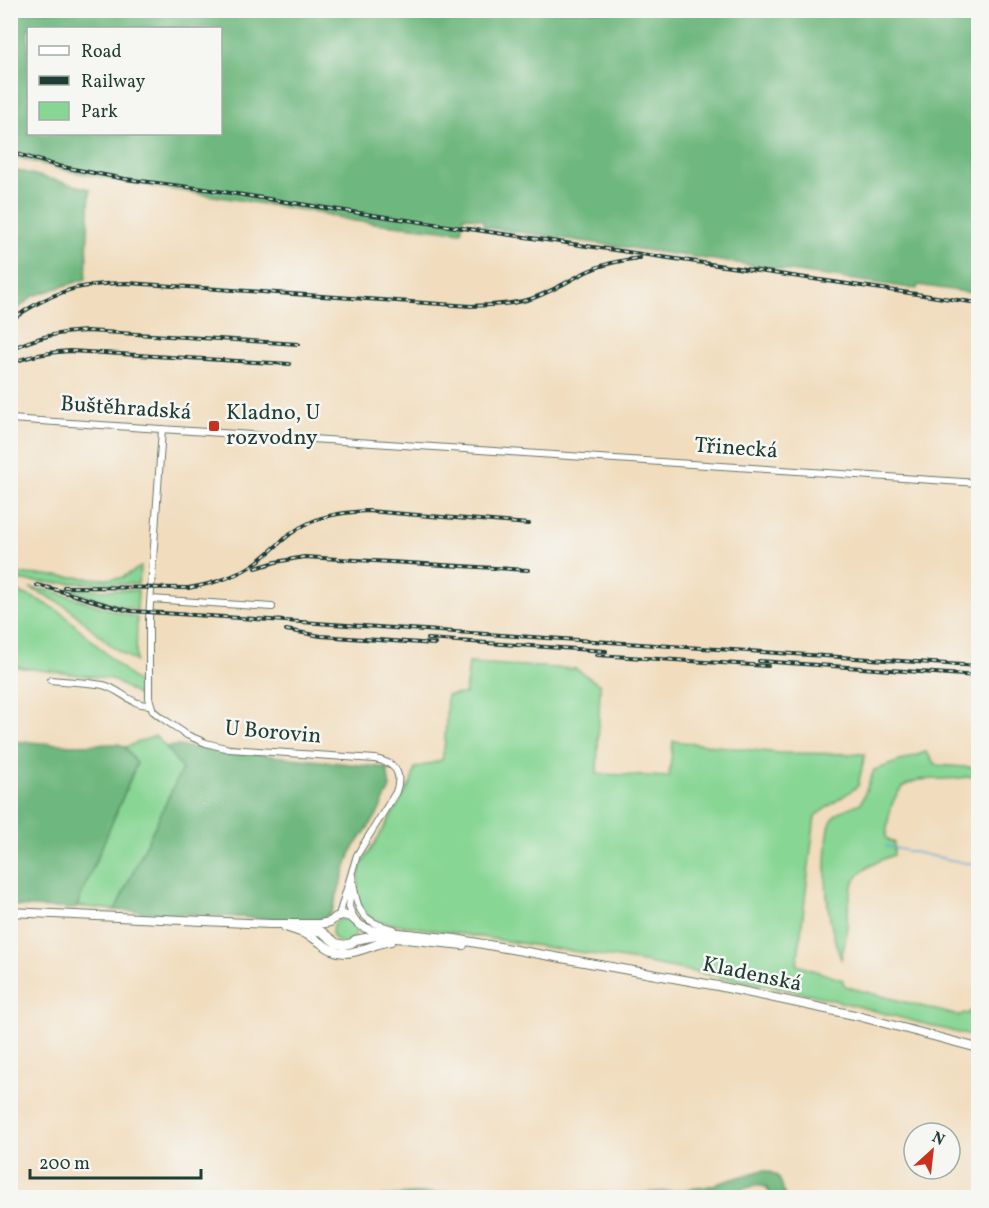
<svg xmlns="http://www.w3.org/2000/svg" width="989" height="1208" viewBox="0 0 989 1208" font-family="Vollkorn,serif">
<style>
.green{fill:#88d694;stroke:#548a64;stroke-width:1.5}
.forest{fill:#6eb77e;stroke:#467a59;stroke-width:1.5;fill-rule:evenodd}
.lines{fill:none;stroke-linecap:round;stroke-linejoin:round}
.stream{stroke:#5aa6d2;stroke-width:1.5}
.minor-casing{stroke:#687564;stroke-width:8}
.major-casing{stroke:#687564;stroke-width:10}
.minor{stroke:#fff;stroke-width:6}
.major{stroke:#fff;stroke-width:8}
.rail-casing{stroke:#1f3d34;stroke-width:4}
.rail{stroke:#f6f6f2;stroke-width:1.5;stroke-dasharray:4.5;stroke-linecap:butt}
.poi-dot{fill:#c8321e;stroke:#f6f6f2;stroke-width:2}
.labels{text-anchor:middle;dominant-baseline:central;stroke-width:5;stroke-linejoin:round;paint-order:stroke}
.street-label{font-size:22px;fill:#1f3d34;stroke:#f6f6f2}
.poi-label{font-size:22px;fill:#1f3d34;stroke:#f6f6f2;text-anchor:start}
</style>
<rect width="100%" height="100%" fill="#f6f6f2"/>
<filter id="ink" filterUnits="userSpaceOnUse"><feTurbulence type="fractalNoise" baseFrequency=".0167" numOctaves="2"/><feDisplacementMap in="SourceGraphic" scale="12" xChannelSelector="R" yChannelSelector="G"/><feConvolveMatrix kernelMatrix="1 2 1 2 8 2 1 2 1" color-interpolation-filters="sRGB"/></filter>
<filter id="wash" filterUnits="userSpaceOnUse"><feTurbulence type="fractalNoise" baseFrequency=".008" numOctaves="4" result="noise"/><feDisplacementMap in="SourceGraphic" scale="24" xChannelSelector="R" yChannelSelector="G"/><feGaussianBlur stdDeviation="1.35" result="paint"/><feColorMatrix in="noise" values="0 0 0 0 0 0 0 0 0 0 0 0 0 0 0 0 0 1.4 0 .05"/><feComposite in="paint" operator="in"/></filter>
<g filter="url(#wash)">
<rect width="100%" height="100%" fill="#f1ddbe"/>
<path class="green" d="M141 567 138 584 55 583 11 580V573L104 579 121 578Z
M30 588 53 591 137 618 136 662 114 648 67 607 49 597Z
M10 589 35 598 62 613 141 686 139 696 112 679 17 667 13 648H11Z
M67 589 138 590 137 610 111 604Z
M469 663 576 669 600 685 597 774 669 777 673 741 779 753 865 754 858 786 815 816 797 965 843 980V983L847 987 959 1016 964 1013 967 1014 978 1005V1038L810 994 637 961 375 921 365 913 357 899V889L361 866 411 783 415 768 442 760 445 742 447 695 465 694Z
M155 736 166 747 182 769 115 910 77 906 137 763 125 747Z
M926 752 936 765 978 768V776C968 777 957 779 946 779 927 779 906 777 896 796 889 808 888 823 886 837L888 840 894 842V855C881 859 862 868 855 880 847 894 848 920 846 936 845 943 843 951 841 959 827 922 824 884 827 845 828 834 828 823 836 815 842 809 854 806 861 803L874 770Z
M332 931a12 12 0 1 1 24 0a12 12 0 1 1-24 0Z"/>
<path class="forest" d="M10 11H978V294L918 285 917 289 483 227V220L464 216 461 232 354 221 314 212 144 185 69 171 11 156ZM28 28H220V134H28Z
M11 169 90 189 86 279 33 296 11 315Z
M10 741 74 745 118 744 125 747 137 763 77 906 74 909 11 906Z
M177 746 387 768 390 788 377 815 351 852 332 911 323 920 308 921 115 910 182 769 166 747Z
M763 1170C781 1174 781 1181 785 1197H772L766 1187 757 1185 712 1198 378 1197 411 1194 452 1192H579L616 1194 643 1193 674 1191 706 1187Z"/>
<g class="lines">
<path class="stream" d="M885 846 965 863 978 864"/>
</g>
</g>
<g filter="url(#ink)">
<g class="lines">
<defs>
<path id="minor" d="M10 419 978 483
M162 429 149 619V698L153 711 162 718 187 735 206 743 229 749 375 759C395 763 403 772 396 792L357 855 339 915
M151 599 272 607
M51 680C68 682 86 682 103 685 120 689 132 706 150 705
M352 875C357 908 358 922 394 929
M351 888 349 907 354 918"/>
<path id="major" d="M10 912 271 924H320L330 922 336 917 343 915 351 917 361 926 371 930 455 939 718 986 854 1015 978 1048
M285 927C294 930 303 932 311 937 323 943 331 953 345 953 360 953 375 943 391 941
M306 928 322 932 336 943 344 945 352 943 355 940 376 936 463 945"/>
</defs>
<use href="#minor" class="minor-casing"/>
<use href="#major" class="major-casing"/>
<use href="#minor" class="minor"/>
<use href="#major" class="major"/>
<defs>
<path id="rail" d="M10 152 58 166 125 179 205 189 332 209 978 303
M10 321C50 292 79 283 128 283L471 306C490 305 508 305 527 300 548 294 566 282 586 272 603 264 621 260 640 258
M10 350C35 337 59 332 87 331L298 344
M10 363C30 356 49 352 70 351L290 364
M256 568 276 562 304 557 528 570
M37 585C69 592 99 604 131 611L978 666
M64 587 188 588C212 584 237 577 257 562 275 549 288 532 309 523 328 514 348 512 368 511L529 524
M286 630 321 636 435 644
M427 639 606 651
M597 655 768 666
M759 661 978 676"/>
</defs>
<use href="#rail" class="rail-casing"/>
<use href="#rail" class="rail"/>
</g>
</g>
<rect class="poi-dot" x="208" y="420" width="12" height="12" rx="3"/>
<g class="labels">
<g class="street-label">
<text transform="translate(126 409) rotate(4)">Buštěhradská</text>
<text transform="translate(736 449) rotate(4)">Třinecká</text>
<text transform="translate(273 733) rotate(5)">U Borovin</text>
<text transform="translate(752 975) rotate(12)">Kladenská</text>
</g>
<g class="poi-label">
<text x="226" y="413">Kladno, U<tspan x="226" dy="25">rozvodny</tspan></text>
</g>
</g>
<rect width="989" height="1208" fill="none" stroke="#f6f6f2" stroke-width="36"/>
<rect x="27" y="27" width="195" height="108" fill="#f6f6f2" stroke="#a0aca6" stroke-width="1.5"/>
<rect x="39" y="46" width="30" height="9" fill="#ffffff" stroke="#a0aca6" stroke-width="1.5"/>
<text x="81" y="57" font-size="18" fill="#1f3d34">Road</text>
<rect x="39" y="76" width="30" height="9" fill="#1f3d34" stroke="#a0aca6" stroke-width="1.5"/>
<text x="81" y="87" font-size="18" fill="#1f3d34">Railway</text>
<rect x="39" y="102" width="30" height="18" fill="#88d694" stroke="#a0aca6" stroke-width="1.5"/>
<text x="81" y="117" font-size="18" fill="#1f3d34">Park</text>
<g transform="translate(932 1151) rotate(27)"><circle r="28" fill="#f6f6f2" stroke="#a0aca6" stroke-width="1.5"/>
<path d="M0-4.5L10 22L0 15L-10 22Z" fill="#c8321e"/>
<text y="-9" font-size="16" font-weight="bold" text-anchor="middle" fill="#1f3d34">N</text>
</g>
<path d="M30 1169v9h171v-9" fill="none" stroke="#1f3d34" stroke-width="3"/>
<text x="39" y="1169" font-size="18" fill="#1f3d34" stroke="#f6f6f2" stroke-width="4.5" paint-order="stroke">200 m</text>
</svg>
